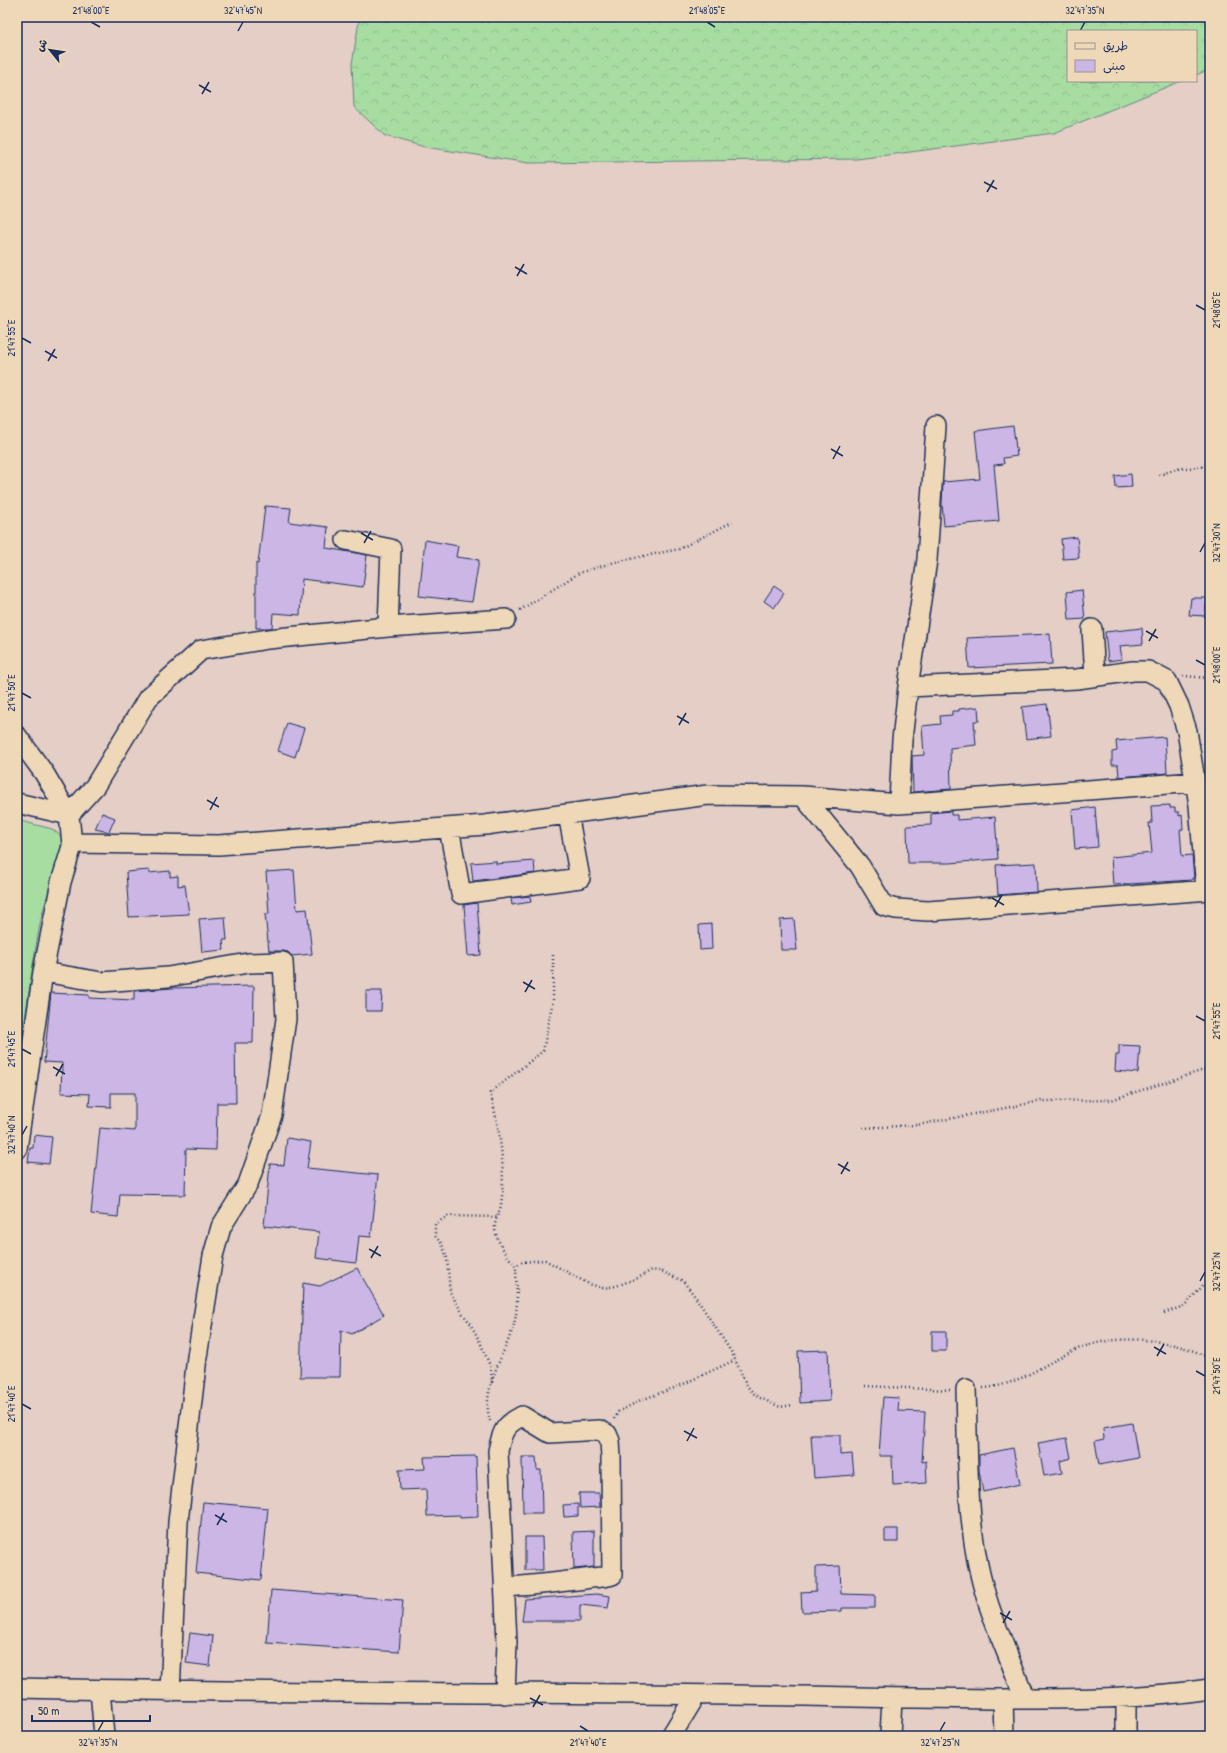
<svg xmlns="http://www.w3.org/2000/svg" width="1227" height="1753" viewBox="0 0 1227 1753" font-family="'Patrick Hand','Playpen Sans Arabic',sans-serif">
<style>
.grass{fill:#a7dda1;stroke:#618680}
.forest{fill:url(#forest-crowns);stroke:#618680}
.building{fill:#ccb6e6;stroke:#1b2f5e}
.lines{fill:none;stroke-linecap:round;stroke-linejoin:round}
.minor-casing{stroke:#1b2f5e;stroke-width:22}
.path{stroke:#1b2f5e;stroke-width:2.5;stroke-dasharray:1 3;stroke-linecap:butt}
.minor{stroke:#efd8b7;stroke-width:19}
.ticks{fill:none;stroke:#1b2f5e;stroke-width:1.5}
.neatline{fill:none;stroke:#1b2f5e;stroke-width:1.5}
.ticks-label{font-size:10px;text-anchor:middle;fill:#1b2f5e}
</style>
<defs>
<pattern id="forest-crowns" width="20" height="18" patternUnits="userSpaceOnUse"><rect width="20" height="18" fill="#a7dda1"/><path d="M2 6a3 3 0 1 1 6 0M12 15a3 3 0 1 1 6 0" fill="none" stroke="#8fbe8d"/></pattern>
</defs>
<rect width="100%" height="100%" fill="#e4cec5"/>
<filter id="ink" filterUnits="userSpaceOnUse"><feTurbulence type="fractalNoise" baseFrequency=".025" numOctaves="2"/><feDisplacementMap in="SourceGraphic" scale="8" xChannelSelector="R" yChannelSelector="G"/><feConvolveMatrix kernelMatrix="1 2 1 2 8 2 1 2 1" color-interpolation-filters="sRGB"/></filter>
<g filter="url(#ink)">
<path class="grass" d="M17 820 52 829 62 837C60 865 47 892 41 919 30 974 24 1029 17 1085Z"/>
<path class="forest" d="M355 17H1210V69L1196 75V31H1068V81H1181L1054 133 857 159 529 163 425 147 385 136 354 107 352 64 359 21Z"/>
<path class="building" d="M1013 426 1017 456 1003 458 1004 464 994 465 999 521 944 526 942 504 943 482 980 479 975 431Z
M1131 474 1132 487 1116 488 1115 476Z
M265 506 291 508 289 522 328 527 326 548 367 555 363 587 302 579 300 615 273 613 272 628H256V563L258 564Z
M1077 537 1079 558 1063 559 1061 539Z
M425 540 458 546 456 557 479 560 472 602 419 596Z
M774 586 784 593 774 608 764 601Z
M1082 590 1085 619 1069 620 1067 592Z
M1191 598H1207L1205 616 1189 615Z
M1142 628 1143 644 1120 646 1122 659 1108 661 1105 632Z
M1050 634 1052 664 969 668 967 638Z
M1047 704 1051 736 1026 739 1022 707Z
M978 707 979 721H974L976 745 950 748 951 789 913 792 912 756 924 755 922 726 941 724 940 716 952 715V711H959V709Z
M287 723 304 728 295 757 278 751Z
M1165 737 1167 773 1119 777 1118 765H1112V752L1117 751 1116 741Z
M1170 805V808H1175V812H1179V816L1182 815 1183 829 1180 830 1182 856 1192 855 1194 878H1192V880L1113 885 1111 857 1152 853 1149 823H1152L1151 806Z
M1095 807 1098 847 1075 849 1072 810Z
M951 811V815H957V820L995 817 998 859 950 863H908L907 826 931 825V813Z
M102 813 115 818 109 832 95 829Z
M496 861V864L534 861 535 873 473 881 471 863Z
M1036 863 1037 892 998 895 996 865Z
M149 870V873L170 871V877L178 876V886L185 885 189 914 129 917 126 872Z
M294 870 297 910 307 909 312 954 292 956 288 952 283 951H269L265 914H269L266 872Z
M530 896 531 902 512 905 511 898Z
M477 903 481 955 468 956 464 905Z
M225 917 227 940H223L224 950 202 952 199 919Z
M794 919 797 950H781L780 920Z
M711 924 712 949 700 950 699 925Z
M254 986 253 1043H235L236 1103H217L216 1150 186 1149 185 1195 120 1194 118 1217 91 1214 100 1128 135 1131V1093H111V1107L89 1106 90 1094 61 1093 62 1063 44 1062 51 993 89 995V998L134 1000V991L172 988Z
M366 991H382L381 1011H366Z
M1119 1045 1140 1046 1138 1073 1115 1071 1116 1055H1119Z
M34 1135 52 1137 49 1164 28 1162 30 1148H33Z
M287 1138 311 1142 307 1168 378 1175 371 1237 359 1236 356 1263 316 1258 319 1232 264 1226 270 1164 284 1165Z
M357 1268 384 1315 352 1334 341 1330 340 1377H300L303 1283 320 1286Z
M932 1331H946V1351H932Z
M828 1350 830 1401 800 1403 798 1351Z
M883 1397 899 1398 898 1411 925 1412 922 1462 926 1461 927 1483 893 1485 892 1456H879Z
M1132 1423 1138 1458 1099 1465 1095 1441 1104 1439 1103 1428Z
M811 1435H840V1455L852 1454 854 1475 814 1478Z
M1067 1438 1071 1458 1060 1461 1062 1473 1044 1476 1038 1443Z
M1013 1448 1020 1484 983 1492 979 1471V1455Z
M476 1456 478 1517 460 1518V1515L427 1516 426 1489 400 1490 399 1470 425 1469 424 1457Z
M522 1457H536L537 1470H541L542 1513H523Z
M579 1493H599L600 1507 580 1508Z
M203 1502 268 1508 261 1580 196 1573Z
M578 1504V1516L564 1517 563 1505Z
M885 1529H898V1542H885Z
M594 1531V1567L574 1569 573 1532Z
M525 1537H542L543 1570H525Z
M840 1566 841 1594 875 1595V1608H842V1611L802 1612 801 1592 816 1591V1567Z
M271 1590 403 1600 399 1652 267 1643Z
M596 1594 610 1596 608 1608 580 1605V1621H522L525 1599Z
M190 1633 213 1636 210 1666 186 1663Z"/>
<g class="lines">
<defs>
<path id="minor" d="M388 627 506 619
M1092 629 1095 676
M908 687 1077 679 1133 671H1148L1167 681 1179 706 1187 731 1199 805 1206 890
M17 736 44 773 69 815 72 844 73 843 61 882 43 972 17 1149
M803 796 860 866 884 906 896 909 928 911 1210 890
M17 803 69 815 95 786 148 698 201 650 268 639 388 627 391 549 346 540
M899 804 902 740 908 687 927 560 936 426
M449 828 461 894 580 878 568 814
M73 843 219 845 485 825 708 795 803 796 899 804 1195 782
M43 972 102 982 168 977 248 963 283 962 286 1019 272 1115 248 1184 221 1227 213 1256 197 1357 178 1522 170 1692
M966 1389C968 1451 966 1514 980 1574 990 1617 1010 1658 1025 1699
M504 1587C531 1586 558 1582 585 1579 595 1577 603 1578 612 1575L611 1457 610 1441 607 1434 599 1430 550 1433 522 1416C504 1425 502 1432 498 1451L507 1642 505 1694
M17 1688C255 1693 493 1692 731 1695 823 1696 915 1699 1007 1699 1075 1699 1142 1699 1210 1689
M100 1690 104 1736
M1126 1698V1736
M1003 1699 1004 1736
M671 1736 696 1695
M890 1736 892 1699"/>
</defs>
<use href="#minor" class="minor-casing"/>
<path class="path" d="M1159 475 1176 469 1210 466
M1208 555 1210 543
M520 610 579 573 615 562 679 549 732 522
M1183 676 1210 678
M553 955V1000L543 1051 490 1093C500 1129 506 1168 501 1205 500 1212 495 1219 495 1226 494 1238 508 1258 516 1266L522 1262 545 1260 589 1284 603 1288 616 1286 638 1278 652 1270 663 1272 683 1281 697 1299 732 1353 747 1386 756 1396 780 1407 793 1405
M863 1128 917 1125 1041 1101 1111 1100 1210 1068
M1164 1313 1184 1306 1200 1289 1210 1276
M492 1383 491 1368 480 1342 470 1323 463 1314 450 1292 447 1258 442 1244 435 1236V1224L448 1216 497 1217
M865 1386 950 1390
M983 1388C1013 1386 1034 1371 1059 1358 1070 1352 1081 1347 1093 1344 1130 1334 1176 1341 1210 1358
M614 1419 618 1412 641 1400 677 1387 735 1360
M490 1421C480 1389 506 1353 514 1324 519 1308 516 1283 516 1266"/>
<use href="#minor" class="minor"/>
</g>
</g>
<path class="ticks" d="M91 22 100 27M707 22 715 27M238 31 243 22M1080 31 1085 22M199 85 211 92M202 94 209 82M984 182 997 189M987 192 994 180M515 267 527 274M517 276 524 264M1196 305 1205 310M22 338 31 343M45 351 57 358M48 361 55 349M831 449 843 456M833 459 840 446M361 533 373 540M364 543 371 531M1200 552 1205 543M1146 631 1158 638M1149 641 1156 629M1196 660 1205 665M22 693 31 698M677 716 689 723M679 725 686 713M207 800 219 807M210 810 217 797M992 898 1004 905M995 907 1002 895M523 982 535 989M525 992 532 980M1196 1016 1205 1021M22 1049 31 1054M53 1067 65 1074M56 1076 63 1064M22 1135 27 1126M838 1164 850 1171M841 1174 848 1162M369 1249 381 1256M371 1258 378 1246M1200 1281 1205 1272M1154 1347 1166 1354M1157 1356 1164 1344M1196 1371 1205 1376M22 1404 31 1409M684 1431 697 1438M687 1441 694 1428M215 1515 227 1522M217 1525 224 1513M1000 1613 1012 1620M1003 1623 1010 1611M530 1698 543 1705M533 1707 540 1695M580 1726 588 1731M98 1731 103 1722M940 1731 945 1722"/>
<rect width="1227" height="1753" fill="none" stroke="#efd8b7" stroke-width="44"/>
<rect x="1067" y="30" width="130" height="52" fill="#efd8b7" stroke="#9a9493"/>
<rect x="1075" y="43" width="20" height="6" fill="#efd8b7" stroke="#9a9493"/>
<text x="1103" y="50" font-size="12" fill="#1b2f5e">طريق</text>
<rect x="1075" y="60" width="20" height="12" fill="#ccb6e6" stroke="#9a9493"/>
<text x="1103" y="70" font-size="12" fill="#1b2f5e">مبنى</text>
<g transform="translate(50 50) rotate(300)" stroke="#efd8b7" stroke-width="3" paint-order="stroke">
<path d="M0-3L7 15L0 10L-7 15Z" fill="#1b2f5e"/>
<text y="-6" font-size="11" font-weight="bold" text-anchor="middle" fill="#1b2f5e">ش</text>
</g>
<path d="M32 1715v6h118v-6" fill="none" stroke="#1b2f5e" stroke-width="2"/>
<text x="38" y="1715" font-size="12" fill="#1b2f5e" stroke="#efd8b7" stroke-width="3" paint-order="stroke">50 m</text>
<rect x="22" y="22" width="1183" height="1709" class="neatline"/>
<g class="ticks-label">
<text x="91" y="14">21°48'00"E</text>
<text x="243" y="14">32°47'45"N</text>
<text x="707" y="14">21°48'05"E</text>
<text x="1085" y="14">32°47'35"N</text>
<text transform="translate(1216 310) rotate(-90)" y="4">21°48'05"E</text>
<text transform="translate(11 338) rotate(-90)" y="4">21°47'55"E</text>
<text transform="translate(1216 543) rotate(-90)" y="4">32°47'30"N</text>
<text transform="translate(1216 665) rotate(-90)" y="4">21°48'00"E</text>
<text transform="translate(11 693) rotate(-90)" y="4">21°47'50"E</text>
<text transform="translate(1216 1021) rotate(-90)" y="4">21°47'55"E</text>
<text transform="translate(11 1049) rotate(-90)" y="4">21°47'45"E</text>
<text transform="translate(11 1135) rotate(-90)" y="4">32°47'40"N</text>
<text transform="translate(1216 1272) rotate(-90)" y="4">32°47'25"N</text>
<text transform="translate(1216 1376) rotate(-90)" y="4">21°47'50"E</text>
<text transform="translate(11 1404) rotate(-90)" y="4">21°47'40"E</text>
<text x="98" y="1746">32°47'35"N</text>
<text x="588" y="1746">21°47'40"E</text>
<text x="940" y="1746">32°47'25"N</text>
</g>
</svg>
